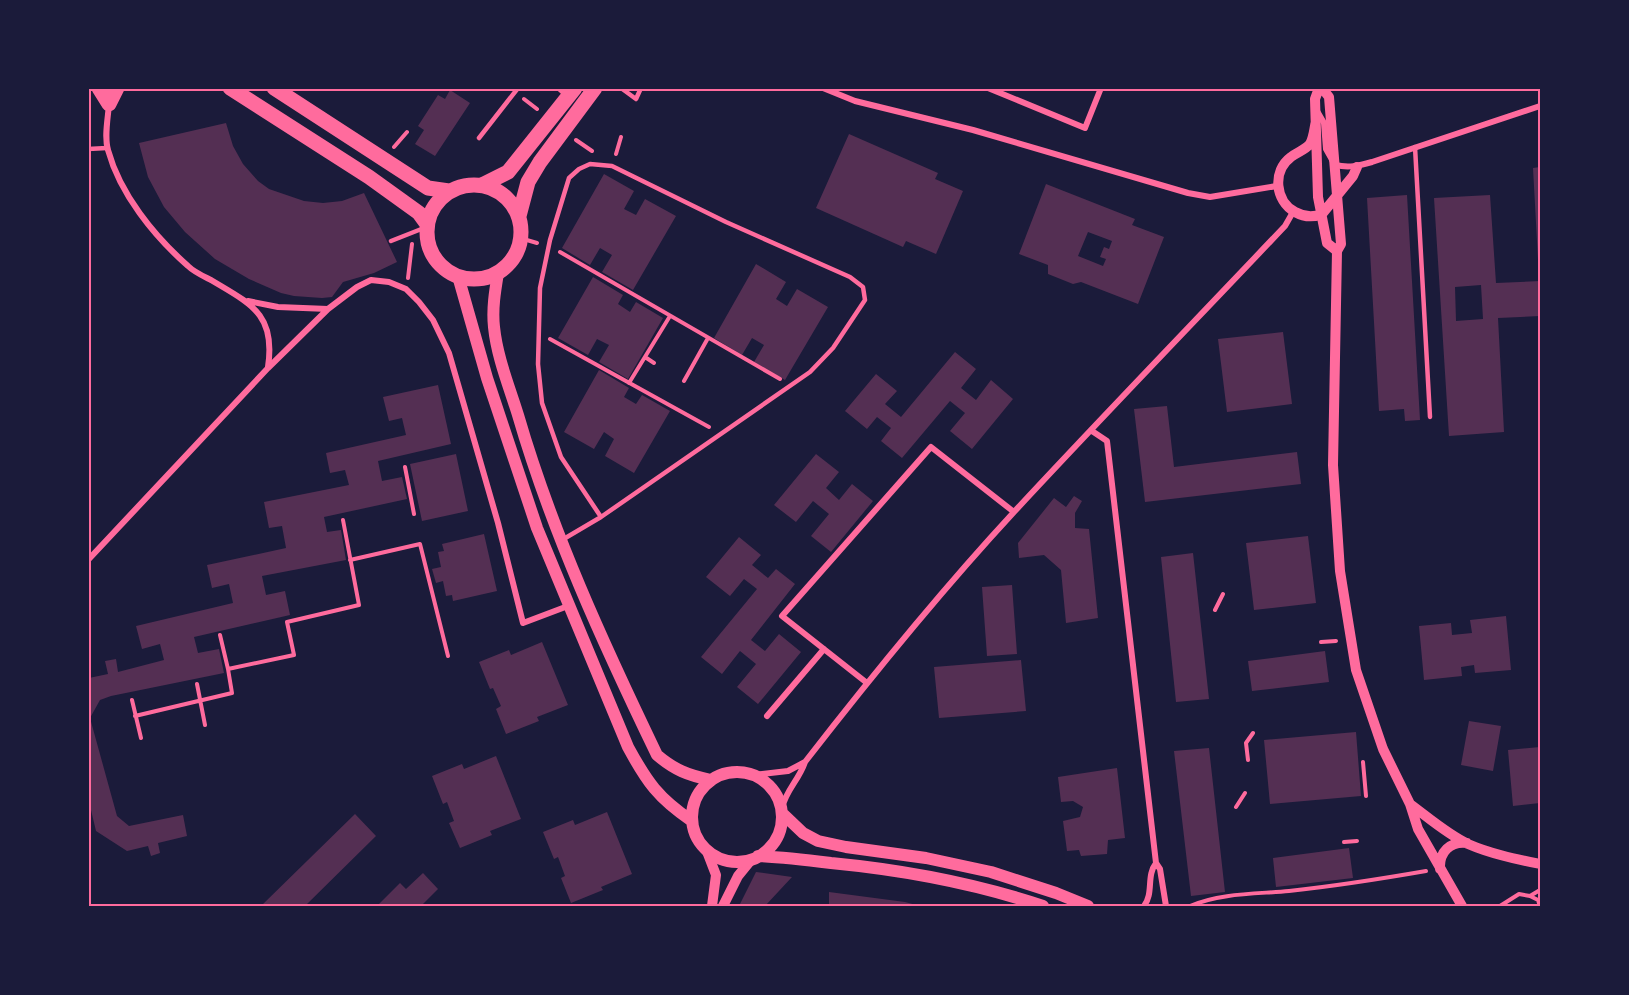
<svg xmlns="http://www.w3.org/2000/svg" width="1629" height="995" viewBox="0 0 1629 995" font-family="'Noto Serif',serif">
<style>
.building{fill:#542f53;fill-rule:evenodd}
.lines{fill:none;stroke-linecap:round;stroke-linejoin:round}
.path{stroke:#ff6b9d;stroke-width:4}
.service{stroke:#ff6b9d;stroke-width:4.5}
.minor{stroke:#ff6b9d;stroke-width:6}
.tertiary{stroke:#ff6b9d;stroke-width:10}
.secondary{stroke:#ff6b9d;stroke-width:12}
.primary{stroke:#ff6b9d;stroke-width:15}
.neatline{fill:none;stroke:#ff6b9d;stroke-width:2}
</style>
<rect width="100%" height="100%" fill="#1b1b3a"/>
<path class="building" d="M450 90 470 103 435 156 415 144 424 130 418 126 438 95 445 99Z
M226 123 233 146 243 164 258 181 269 189 304 201 323 203 342 201 364 193 397 262 374 273 343 282 332 297 322 298 294 296 281 293 249 279 215 259 185 232 164 207 148 177 139 143Z
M849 134 938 173 935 179 963 191 936 254 906 241 903 247 816 208Z
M1540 167V278H1539L1533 168Z
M604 174 634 191 624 209 636 215 645 199 676 216 633 290 602 272 612 255 600 248 590 265 562 248Z
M1046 184 1135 219 1132 225 1164 237 1138 304 1081 282 1073 284 1048 274V265L1019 254ZM1088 232 1112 241 1109 249 1104 247 1100 257 1106 259 1103 266 1078 256Z
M1407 195 1420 420 1405 421 1404 409 1379 411 1367 198Z
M1490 195 1496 283 1540 281V316L1498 318 1504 432 1449 436 1434 198ZM1481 285 1483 319 1456 321 1455 287Z
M756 264 786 282 776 299 787 306 797 289 828 307 785 380 754 362 764 345 752 338 742 355 714 338Z
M593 277 623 295 618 304 630 312 636 302 663 318 628 379 599 362 609 345 597 339 588 355 558 338Z
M1283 332 1292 404 1227 412 1218 339Z
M955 352 976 369 961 388 976 400 991 380 1013 399 972 449 950 431 965 413 950 401 902 458 881 441 891 428 877 417 867 429 845 411 876 374 897 391 885 404 901 417Z
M599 370 629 388 624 397 636 404 642 395 670 411 634 473 605 456 614 439 604 432 594 449 564 432Z
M438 385 451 444 378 461 382 481 402 477 407 499 324 517 327 532 341 530 346 560 262 576 266 595 285 591 290 615 194 637 198 653 219 649 224 673 111 696 100 700 90 718 117 816 129 826 183 815 187 836 158 843 160 853 151 856 148 846 127 851 96 831 91 810 88 811 89 678 108 674 105 661 116 659 118 672 164 660 160 644 142 649 136 626 233 603 229 584 212 588 207 565 286 548 282 526 269 528 264 502 349 485 345 470 330 473 326 453 406 435 402 418 389 421 383 397Z
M1167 406 1174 467 1297 452 1301 484 1145 502 1134 409Z
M456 454 468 511 422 521 410 464Z
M816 454 839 472 826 488 839 500 852 484 873 501 831 552 811 536 829 514 813 501 796 522 774 505Z
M1074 496 1082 501 1075 513V528L1089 529 1098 618 1066 623 1061 570 1044 555 1019 558 1018 543 1054 498 1066 507Z
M484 534 497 591 453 601 452 595 446 596 443 581 436 583 432 569 441 567 438 552 444 551 442 544Z
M1308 536 1316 603 1254 610 1246 543Z
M739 537 761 555 752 565 768 578 776 569 795 584 751 640 765 651 779 634 801 652 758 704 737 687 756 664 740 651 722 674 701 657 757 589 744 579 730 596 706 577Z
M1193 553 1209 699 1176 702 1161 557Z
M1012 585 1017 654 987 656 982 587Z
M1506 616 1511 670 1475 673 1474 665 1461 667 1462 676 1424 680 1419 626 1451 623 1452 635 1472 633 1470 620Z
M542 642 568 705 537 717 539 721 506 734 496 709 501 706 493 688 490 689 479 662 509 650 511 655Z
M1325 651 1329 682 1252 691 1248 661Z
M1021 660 1026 711 939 718 934 667Z
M1469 721 1501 726 1493 771 1461 765Z
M1356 732 1361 796 1270 804 1264 740Z
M1540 747V803L1513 806 1508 750Z
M1209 748 1225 892 1191 896 1174 751Z
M496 756 521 819 490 831 492 835 460 848 449 823 454 821 447 802 443 804 432 776 462 764 464 769Z
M1117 768 1125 838 1108 840 1107 854 1081 856 1079 850 1067 851 1063 821 1080 817 1083 807 1073 801 1061 802 1058 777Z
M607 812 632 874 601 887 603 890 571 903 561 878 565 876 558 857 554 859 543 832 573 820 575 825Z
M355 814 376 836 305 906H261Z
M1349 848 1353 878 1276 887 1273 858Z
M756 872 792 877 765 906H739Z
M423 873 438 889 421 906H377L400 883 406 889Z
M829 892 905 902 920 906H829Z"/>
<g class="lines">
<path class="path" d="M524 99 537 109
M576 140 592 151
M394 147 407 132
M616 154 621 137
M520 238 537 243
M560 252 780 379
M408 278 412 244
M550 339 709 427
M645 357 654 363
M684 381 708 338
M629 383 670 316
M405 467 414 514
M350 560 420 544 448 656
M1215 610 1223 594
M220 635 228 669
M1321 642 1336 641
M197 684 205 725
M132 700 141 738
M135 716 232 693 228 669 294 655 287 622 359 605 343 520
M1248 760 1246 743 1253 733
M1363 762 1366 796
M1236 807 1245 793
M1344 842 1357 841
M1530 896 1538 900 1540 906
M1190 906C1220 893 1256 894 1289 891 1335 886 1380 879 1426 871
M1500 906 1519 894 1530 896 1540 890"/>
<path class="service" d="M621 88 636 99 641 88
M479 138 518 88
M1415 147 1430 417
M88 149 107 148
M391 241 424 228
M562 540 601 517 810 372 833 348 865 300 863 287 850 277 726 222 612 166 590 164 579 169 569 178 550 240 540 288 538 364 542 403 561 457 601 517"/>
<path class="minor" d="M559 88 568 96
M823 88 855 101 973 130 1188 193 1210 197 1277 186
M988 88 1085 128 1101 88
M109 104C108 118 104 137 108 150 120 194 154 236 188 266 194 272 203 276 211 280 251 304 276 314 268 367
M1317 111 1324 123 1326 149 1335 165C1349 168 1358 166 1372 162L1540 106
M248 301 278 307 328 309
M1092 431 1107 441 1156 863 1160 869 1166 906
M88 560 268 368 328 309 357 287 371 280 389 282 406 289 419 302 433 320 449 353 498 523 523 623 568 606
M867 683 782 616 931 447 1014 512
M767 716 824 649
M754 775 788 771 805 762
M782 808C786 790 799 780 805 762 871 677 940 592 1014 512 1103 416 1195 321 1285 226L1293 212
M1144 906C1154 893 1146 876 1156 863"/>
<path class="tertiary" d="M1319 88 1315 99 1318 197 1327 243 1337 251
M1322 88 1329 97 1341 244 1337 251 1333 465 1340 571 1356 670 1383 749 1410 804 1418 829 1462 906
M1316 121C1314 129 1314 137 1310 144 1305 150 1297 152 1291 157 1272 171 1275 201 1295 212 1304 217 1312 218 1322 214L1353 176 1357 167
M1410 804C1429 818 1447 834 1468 844 1491 854 1516 859 1540 864
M706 849 716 875 712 906
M1440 869C1439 852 1450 841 1467 843
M723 906 738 876 751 860"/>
<path class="secondary" d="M498 273C495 291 492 309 494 327 497 357 509 386 518 415 552 532 604 645 657 755 675 770 687 775 711 780
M458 276 487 378 537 528 628 747C647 782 658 798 692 821
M692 817a45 45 0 1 1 90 0a45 45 0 1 1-90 0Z
M782 813 803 833 818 841 846 847 926 858 991 872 1056 893 1088 906
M758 856C783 857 807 860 831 863 904 870 974 883 1043 906"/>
<path class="primary" d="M99 88 109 104 117 88
M230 88 369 177 419 213 427 224
M274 88 428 188 449 191
M427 232a47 47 0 1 1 94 0a47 47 0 1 1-94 0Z
M482 185 508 172 575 88
M519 216 528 182 540 162 595 88"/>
</g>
<rect width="1629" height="995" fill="none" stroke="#1b1b3a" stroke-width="180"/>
<rect x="90" y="90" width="1449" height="815" class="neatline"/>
</svg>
